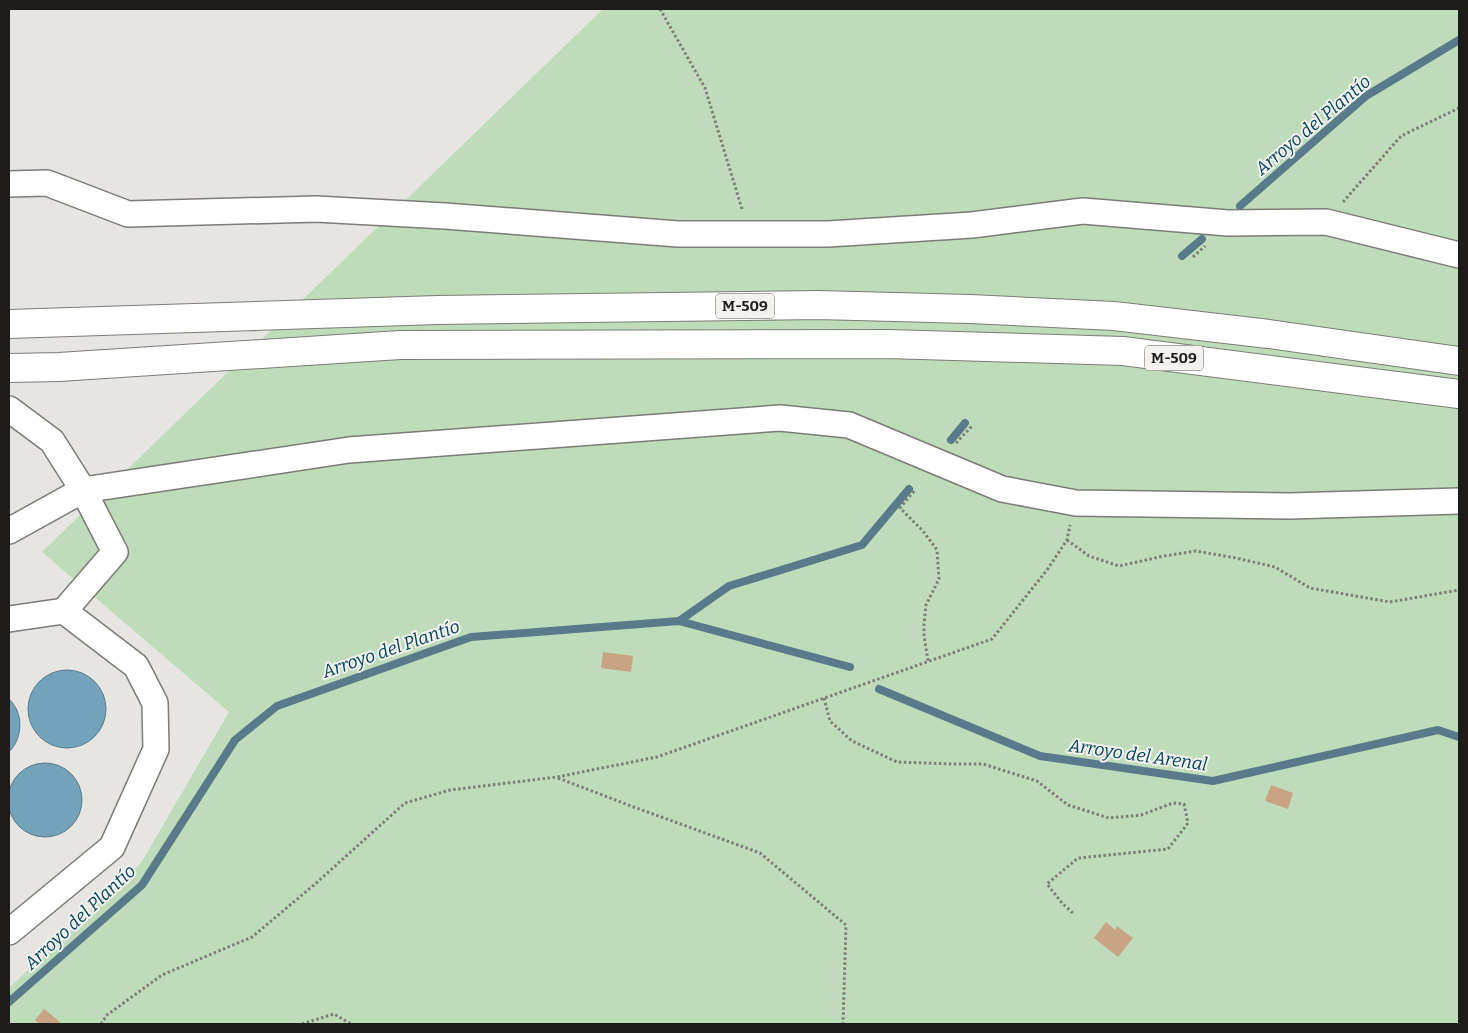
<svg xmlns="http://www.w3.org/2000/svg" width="1468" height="1033" viewBox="0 0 1468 1033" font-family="Bitter,serif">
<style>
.green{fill:#bedcb9}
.water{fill:#72a3bb;stroke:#587a8b}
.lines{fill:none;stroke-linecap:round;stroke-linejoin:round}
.stream{stroke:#587a8b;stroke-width:8}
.building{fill:#c9a483}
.minor-casing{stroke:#7c7b77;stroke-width:28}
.highway-casing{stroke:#7c7b77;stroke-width:30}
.path{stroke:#7f7e7b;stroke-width:3;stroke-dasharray:2.5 2.5;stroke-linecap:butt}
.minor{stroke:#fff;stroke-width:25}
.highway{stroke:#fff;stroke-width:28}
.labels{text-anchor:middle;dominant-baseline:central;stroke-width:4;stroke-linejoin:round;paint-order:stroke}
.shield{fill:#f4f2ee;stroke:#5e5c5a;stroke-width:1}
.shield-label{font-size:15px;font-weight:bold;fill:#1d1c1a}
.water-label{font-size:18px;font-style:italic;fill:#00455f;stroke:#f4f2ee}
</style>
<rect width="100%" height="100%" fill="#e6e5e1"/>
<path class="green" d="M603 9H1459V1024H9V988L141 863 229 712 42 552Z"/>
<path class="water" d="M28 709a39 39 0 1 1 78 0a39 39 0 1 1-78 0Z
M9 699C24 713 23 738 9 752Z
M8 800a37 37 0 1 1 74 0a37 37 0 1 1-74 0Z"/>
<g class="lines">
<path class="stream" d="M1240 206 1366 96 1459 40
M1182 256 1202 239
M951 440 965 423
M679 621 850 667
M879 689 1040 756 1213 781 1438 730 1459 737
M9 1002 142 885 235 740 277 706 471 637 679 621 729 586 862 545 909 489"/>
</g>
<path class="building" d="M603 652 633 656 631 672 601 668Z
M1271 785 1293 793 1288 809 1265 801Z
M1106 922 1115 930 1117 926 1133 938 1118 957 1094 938Z
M44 1009 54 1017 62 1024H40L35 1020Z"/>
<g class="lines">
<defs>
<path id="minor" d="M9 184 47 183 128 214 316 209 445 216 678 234H828L972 225 1083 211 1228 223 1326 222 1459 255
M9 409 52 441 83 490 115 552 64 611 9 619
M9 531 83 490 349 450 780 418 849 425 1002 489 1076 503 1290 506 1459 501
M9 932 112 847 156 749 155 703 136 666 64 611"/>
<path id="highway" d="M9 324 438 310 818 305 970 309 1114 316 1269 334 1459 361
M9 368 59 367 400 345 888 344 1123 351 1459 394"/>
</defs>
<use href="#minor" class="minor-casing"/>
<use href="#highway" class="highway-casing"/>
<path class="path" d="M660 9 705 88 742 209
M1343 202 1401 136 1459 108
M1193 257 1205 246
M956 443 972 426
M914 491 900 508 923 531 937 550 939 579 926 605 924 624V636L928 661
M1067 540 1089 556 1119 566 1164 556 1196 551 1236 558 1275 567 1310 588 1390 602 1459 590
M824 698 830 721 852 741 897 762 953 764H983L1037 781 1068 805 1109 818 1141 815 1173 803 1184 804 1188 823 1168 849 1078 858 1047 884 1062 903 1074 914
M558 778 631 806 760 853 846 925 843 1024
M101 1024 107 1015 162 975 252 937 314 885 405 803 450 790 557 777 657 757 992 639 1047 570 1067 540 1070 525
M302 1024 334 1014 351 1024"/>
<use href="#minor" class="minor"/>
<use href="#highway" class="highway"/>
</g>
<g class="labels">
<g class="shield">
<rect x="716" y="293.5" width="58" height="25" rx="4"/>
<rect x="1145" y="345.5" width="58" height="25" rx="4"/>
</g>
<g class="shield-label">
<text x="745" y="306">M-509</text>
<text x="1174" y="358">M-509</text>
</g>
<g class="water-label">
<text transform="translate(1313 125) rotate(-40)">Arroyo del Plantío</text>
<text transform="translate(391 649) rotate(-19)">Arroyo del Plantío</text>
<text transform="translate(1138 755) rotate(8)">Arroyo del Arenal</text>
<text transform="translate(80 917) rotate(-43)">Arroyo del Plantío</text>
</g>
</g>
<rect width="1468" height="1033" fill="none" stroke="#1d1c1a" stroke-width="20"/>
</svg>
